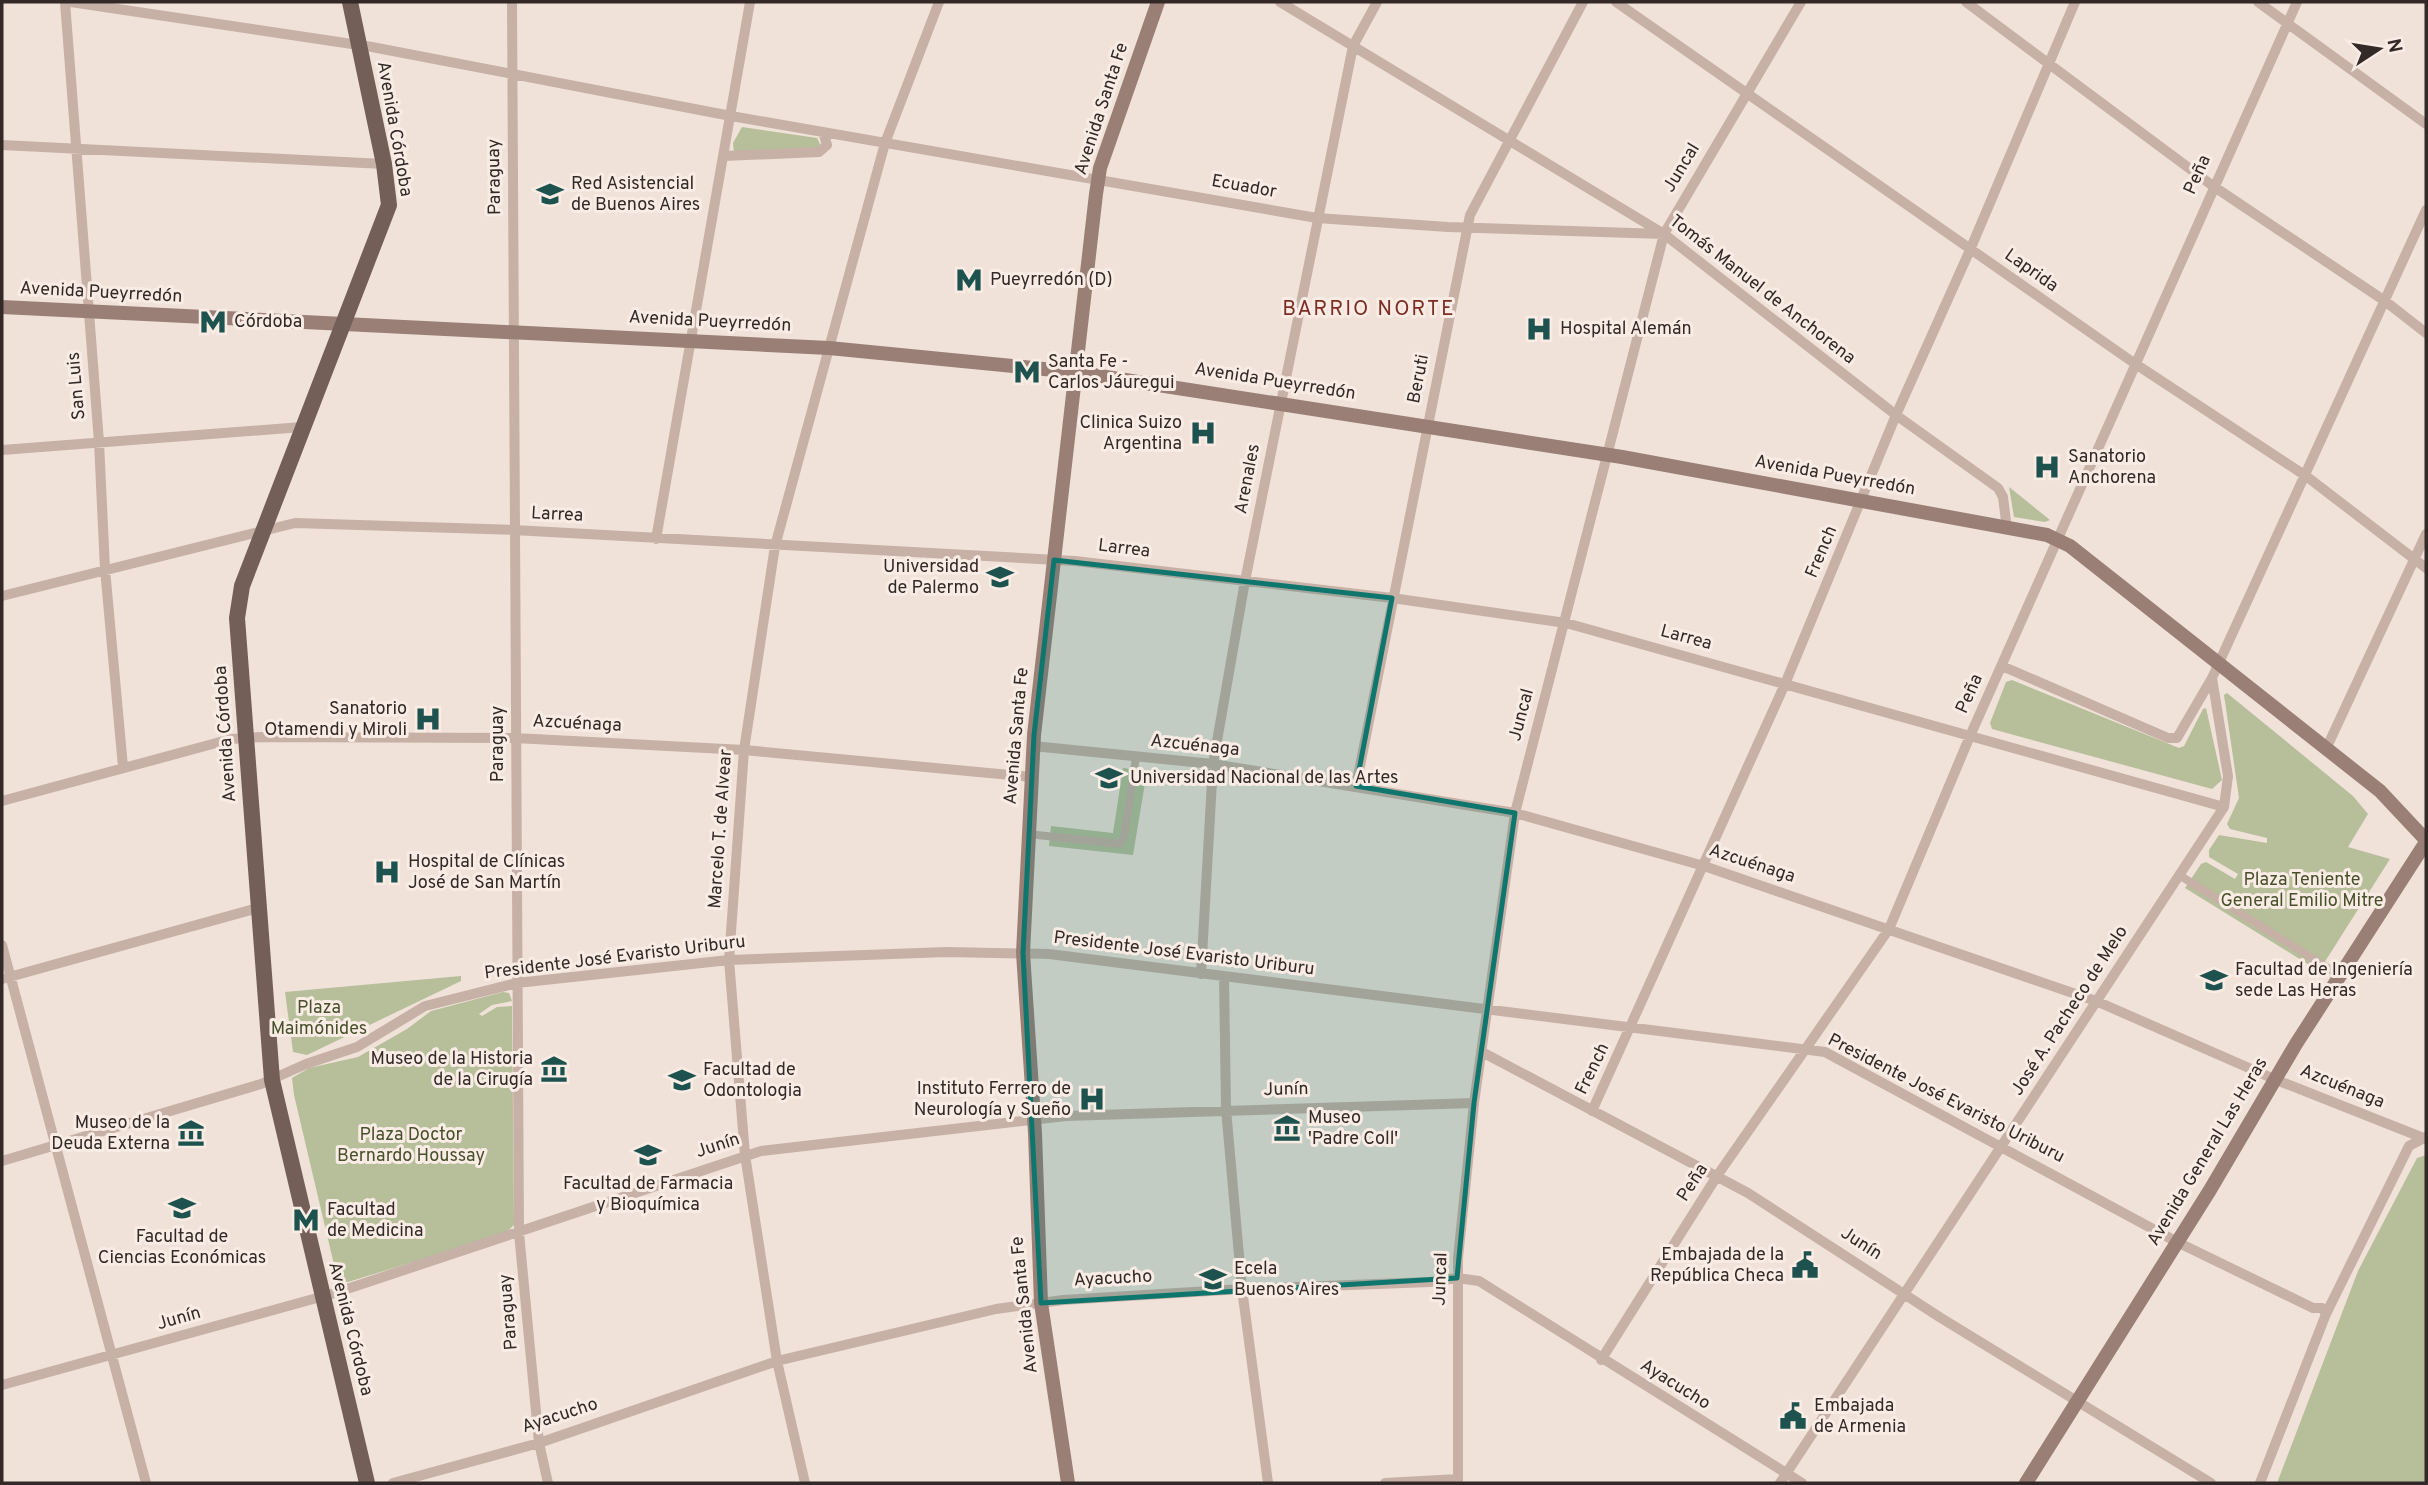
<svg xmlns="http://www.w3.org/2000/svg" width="2428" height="1485" viewBox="0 0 2428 1485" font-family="Overpass,sans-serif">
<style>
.green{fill:#b6be9a}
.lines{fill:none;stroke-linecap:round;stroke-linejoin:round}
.pedestrian{stroke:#c7b0a6;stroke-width:8}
.minor{stroke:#c7b0a6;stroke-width:10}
.secondary{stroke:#9a7f77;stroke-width:14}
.primary{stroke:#745e58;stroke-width:16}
.marked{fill:#0f766e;fill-opacity:0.2;stroke:#0f766e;stroke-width:5;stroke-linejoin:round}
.labels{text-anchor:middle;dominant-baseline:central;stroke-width:6;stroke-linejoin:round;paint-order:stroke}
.street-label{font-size:18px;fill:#332926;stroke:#f8ece5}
.poi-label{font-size:18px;fill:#332926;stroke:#f8ece5;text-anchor:start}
.park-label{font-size:18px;fill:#48502b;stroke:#f8ece5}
.quarter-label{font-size:21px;letter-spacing:2px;fill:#7e2d24;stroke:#f8ece5}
</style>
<rect width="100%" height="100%" fill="#f0e2d9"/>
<path class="green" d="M742 127 817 138 820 144 818 148 734 153 733 143Z
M2009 487 2050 520 2045 522 2014 517Z
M2012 680 2179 748 2184 746 2203 709 2206 708 2222 780 2212 789 1992 729 1990 723 2006 682Z
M2227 693 2353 796 2368 814 2348 847 2390 859 2319 971 2185 888 2201 864 2206 862 2235 879 2238 874 2209 857V850L2219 835 2267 843V838L2230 829 2227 824 2239 798 2224 695Z
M1123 768 1147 771 1133 855 1049 846 1051 826 1113 833Z
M461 976V981L307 1055 293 1052 285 992Z
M503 992 509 993 512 1001 492 1005 479 1014 482 1016 497 1007 512 1006 514 1225 504 1234 348 1282 340 1281 336 1273 294 1095 292 1078 309 1068 358 1057 407 1029 431 1011Z
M2426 1155V1483H2277L2358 1271 2417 1158Z"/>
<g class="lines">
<path class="pedestrian" d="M1028 834 1120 844 1124 837 1136 757
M2179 875 2339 975"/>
<path class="minor" d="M65 2 99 442 105 569 123 767
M71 2 372 47 731 116 1317 218 1448 227 1664 234
M512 2 519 1233 539 1443 548 1483
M1280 2 1664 234 1896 415 1998 488 2003 497 2007 529
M1616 2 2134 363 2306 476 2426 568
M1966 2 2213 186 2385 301 2426 333
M2258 2 2426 124
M2 145 384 164
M724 156 819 152 827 145 823 132
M2 450 302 427
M656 539 750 2
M2 596 295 523 514 530 1075 561 1392 598 1566 623 2224 807
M2002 666 2168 738H2177L2212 678 2426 210
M1033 746 1213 764 1515 813 1704 866 2096 1001 2274 1079 2426 1139
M2326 749 2426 534
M1356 786 1470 215 1583 2
M2 801 231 739 260 737 515 738 744 750 1031 777
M2 945 146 1483
M1201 974 1213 764 1245 581 1353 46 1377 2
M1224 976 1226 1109 1242 1289 1268 1483
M2 979 258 908
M1482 1052 1748 1193 1941 1318 2211 1483
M1592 1111 1785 684 1896 415 1970 250 2075 2
M2 1161 261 1084 306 1064 357 1047 425 1006 517 983 729 960 947 952 1049 954 1825 1052 2177 1242 2313 1308H2322L2326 1314
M1601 1360 1717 1176 1889 929 1970 736 2297 2
M2 1385 335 1293 761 1151 1066 1116 1474 1103
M393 1483 539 1443 777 1361 996 1309 1063 1300 1242 1289 1430 1282 1457 1278 1479 1281 1802 1483
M805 1483 777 1361 745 1155 729 960 744 750 775 546 885 143 939 2
M1385 1483 1458 1479
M1458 1483V1258L1474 1103 1515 813 1664 234 1801 2
M1780 1483 2224 807 2228 776 2212 678
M2260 1483 2326 1314 2409 1146 2426 1137"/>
<path class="secondary" d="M2 307 829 348 1074 372 1622 457 2047 535 2070 546 2380 791 2426 840
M1068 1483 1041 1303 1035 1133 1023 953 1034 735 1096 194 1100 168 1158 2
M2026 1483 2210 1190 2296 1044 2426 842"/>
<path class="primary" d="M350 2 384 164 389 205 242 586 237 618 272 1080 367 1483"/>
</g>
<path class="marked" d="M1054 560 1392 598 1356 786 1515 813 1474 1103 1457 1278 1041 1303 1023 953 1034 735Z"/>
<defs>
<symbol id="university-bare" viewBox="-9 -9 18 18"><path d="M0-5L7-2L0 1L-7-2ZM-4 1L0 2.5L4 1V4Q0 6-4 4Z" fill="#1e524f" stroke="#f8ece5" stroke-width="2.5" paint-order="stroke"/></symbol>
<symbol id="metro-bare" viewBox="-9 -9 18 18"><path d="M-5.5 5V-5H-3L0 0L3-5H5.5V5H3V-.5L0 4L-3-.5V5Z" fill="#1e524f" stroke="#f8ece5" stroke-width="2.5" paint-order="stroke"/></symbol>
<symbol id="hospital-bare" viewBox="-9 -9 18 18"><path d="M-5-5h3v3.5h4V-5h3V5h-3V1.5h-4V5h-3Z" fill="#1e524f" stroke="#f8ece5" stroke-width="2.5" paint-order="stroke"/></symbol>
<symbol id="museum-bare" viewBox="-9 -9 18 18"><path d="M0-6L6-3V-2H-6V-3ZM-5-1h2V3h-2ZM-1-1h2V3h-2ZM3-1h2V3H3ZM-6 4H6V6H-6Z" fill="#1e524f" stroke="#f8ece5" stroke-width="2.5" paint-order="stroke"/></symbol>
<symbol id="civic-bare" viewBox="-9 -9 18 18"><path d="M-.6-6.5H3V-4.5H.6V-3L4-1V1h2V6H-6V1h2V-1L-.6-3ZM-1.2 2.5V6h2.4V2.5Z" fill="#1e524f" stroke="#f8ece5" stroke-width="2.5" paint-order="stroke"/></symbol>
</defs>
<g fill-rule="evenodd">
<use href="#university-bare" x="531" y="175" width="38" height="38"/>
<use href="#metro-bare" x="950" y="261" width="38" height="38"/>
<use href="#metro-bare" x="194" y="303" width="38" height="38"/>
<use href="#hospital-bare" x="1520" y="310" width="38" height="38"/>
<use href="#metro-bare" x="1008" y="353" width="38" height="38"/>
<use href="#hospital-bare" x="1184" y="414" width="38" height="38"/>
<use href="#hospital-bare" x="2028" y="448" width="38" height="38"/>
<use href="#university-bare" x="981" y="558" width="38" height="38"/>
<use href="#hospital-bare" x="409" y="700" width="38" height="38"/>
<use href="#university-bare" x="1090" y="759" width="38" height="38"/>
<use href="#hospital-bare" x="368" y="853" width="38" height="38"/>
<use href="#university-bare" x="2195" y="961" width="38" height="38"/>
<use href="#museum-bare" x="535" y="1050" width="38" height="38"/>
<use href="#university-bare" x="663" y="1061" width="38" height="38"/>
<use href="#hospital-bare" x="1073" y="1080" width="38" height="38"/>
<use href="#museum-bare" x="1268" y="1109" width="38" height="38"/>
<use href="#museum-bare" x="172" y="1114" width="38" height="38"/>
<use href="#university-bare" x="629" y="1136" width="38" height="38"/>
<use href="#university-bare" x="163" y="1189" width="38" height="38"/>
<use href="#metro-bare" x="287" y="1201" width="38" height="38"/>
<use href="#civic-bare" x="1786" y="1246" width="38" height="38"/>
<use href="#university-bare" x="1194" y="1260" width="38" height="38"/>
<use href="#civic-bare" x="1774" y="1397" width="38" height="38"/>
</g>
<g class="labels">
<g class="street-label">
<text transform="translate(1102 109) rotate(-72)">Avenida Santa Fe</text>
<text transform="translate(394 129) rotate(80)">Avenida Córdoba</text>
<text transform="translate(1682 168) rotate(-59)">Juncal</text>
<text transform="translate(2198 175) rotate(-66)">Peña</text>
<text transform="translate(495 177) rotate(-91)">Paraguay</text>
<text transform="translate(1244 187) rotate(10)">Ecuador</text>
<text transform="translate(2031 271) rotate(35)">Laprida</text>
<text transform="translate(1762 290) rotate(38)">Tomás Manuel de Anchorena</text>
<text transform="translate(101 293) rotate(3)">Avenida Pueyrredón</text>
<text transform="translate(710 322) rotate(3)">Avenida Pueyrredón</text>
<text transform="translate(1419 379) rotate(-79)">Beruti</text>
<text transform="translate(1275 382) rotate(9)">Avenida Pueyrredón</text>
<text transform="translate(77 386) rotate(-95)">San Luis</text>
<text transform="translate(1835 476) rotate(10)">Avenida Pueyrredón</text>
<text transform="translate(1248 479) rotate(-79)">Arenales</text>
<text transform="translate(557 515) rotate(3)">Larrea</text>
<text transform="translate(1124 549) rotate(7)">Larrea</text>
<text transform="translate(1822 552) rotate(-67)">French</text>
<text transform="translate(1686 638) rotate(15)">Larrea</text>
<text transform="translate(1970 694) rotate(-66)">Peña</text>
<text transform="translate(1522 715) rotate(-75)">Juncal</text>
<text transform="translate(577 724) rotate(3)">Azcuénaga</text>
<text transform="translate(226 734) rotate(-94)">Avenida Córdoba</text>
<text transform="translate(1017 736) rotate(-85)">Avenida Santa Fe</text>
<text transform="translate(498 744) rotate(-90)">Paraguay</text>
<text transform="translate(1195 746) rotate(6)">Azcuénaga</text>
<text transform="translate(721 829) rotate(-86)">Marcelo T. de Alvear</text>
<text transform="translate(1752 864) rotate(18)">Azcuénaga</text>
<text transform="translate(1184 954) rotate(7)">Presidente José Evaristo Uriburu</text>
<text transform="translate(615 958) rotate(-7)">Presidente José Evaristo Uriburu</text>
<text transform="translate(2070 1011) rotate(-57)">José A. Pacheco de Melo</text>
<text transform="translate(1593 1069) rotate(-64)">French</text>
<text transform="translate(2342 1087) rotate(22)">Azcuénaga</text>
<text transform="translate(1286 1090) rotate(-1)">Junín</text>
<text transform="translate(1946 1099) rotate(27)">Presidente José Evaristo Uriburu</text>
<text transform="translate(718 1146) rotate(-18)">Junín</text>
<text transform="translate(2208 1152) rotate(-59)">Avenida General Las Heras</text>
<text transform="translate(1693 1183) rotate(-57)">Peña</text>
<text transform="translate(1861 1244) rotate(33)">Junín</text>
<text transform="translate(1113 1279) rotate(-3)">Ayacucho</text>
<text transform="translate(1441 1279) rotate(-88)">Juncal</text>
<text transform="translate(1025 1305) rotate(-96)">Avenida Santa Fe</text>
<text transform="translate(509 1312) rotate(-95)">Paraguay</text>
<text transform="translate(179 1319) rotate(-16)">Junín</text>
<text transform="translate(350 1329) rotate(76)">Avenida Córdoba</text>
<text transform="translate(1675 1385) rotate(32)">Ayacucho</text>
<text transform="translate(560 1416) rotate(-18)">Ayacucho</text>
</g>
<g class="poi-label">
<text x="571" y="184">Red Asistencial<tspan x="571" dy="21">de Buenos Aires</tspan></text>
<text x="990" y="280">Pueyrredón (D)</text>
<text x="234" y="322">Córdoba</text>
<text x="1560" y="329">Hospital Alemán</text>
<text x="1048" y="362">Santa Fe -<tspan x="1048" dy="21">Carlos Jáuregui</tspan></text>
<text x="1182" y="423" text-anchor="end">Clinica Suizo<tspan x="1182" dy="21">Argentina</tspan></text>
<text x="2068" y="457">Sanatorio<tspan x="2068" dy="21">Anchorena</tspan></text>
<text x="979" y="567" text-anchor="end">Universidad<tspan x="979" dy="21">de Palermo</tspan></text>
<text x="407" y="709" text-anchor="end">Sanatorio<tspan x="407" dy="21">Otamendi y Miroli</tspan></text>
<text x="1130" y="778">Universidad Nacional de las Artes</text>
<text x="408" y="862">Hospital de Clínicas<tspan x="408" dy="21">José de San Martín</tspan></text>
<text x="2235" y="970">Facultad de Ingeniería<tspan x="2235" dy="21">sede Las Heras</tspan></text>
<text x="533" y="1059" text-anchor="end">Museo de la Historia<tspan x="533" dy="21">de la Cirugía</tspan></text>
<text x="703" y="1070">Facultad de<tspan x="703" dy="21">Odontologia</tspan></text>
<text x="1071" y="1089" text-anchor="end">Instituto Ferrero de<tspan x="1071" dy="21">Neurología y Sueño</tspan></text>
<text x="1308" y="1118">Museo<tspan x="1308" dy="21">'Padre Coll'</tspan></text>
<text x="170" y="1123" text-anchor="end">Museo de la<tspan x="170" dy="21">Deuda Externa</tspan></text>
<text x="648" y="1184" text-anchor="middle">Facultad de Farmacia<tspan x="648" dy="21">y Bioquímica</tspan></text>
<text x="327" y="1210">Facultad<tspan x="327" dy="21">de Medicina</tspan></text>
<text x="182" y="1237" text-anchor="middle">Facultad de<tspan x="182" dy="21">Ciencias Económicas</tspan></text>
<text x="1784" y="1255" text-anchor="end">Embajada de la<tspan x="1784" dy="21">República Checa</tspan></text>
<text x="1234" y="1269">Ecela<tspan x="1234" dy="21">Buenos Aires</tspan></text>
<text x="1814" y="1406">Embajada<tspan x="1814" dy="21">de Armenia</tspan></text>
</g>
<g class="park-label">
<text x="2302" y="880">Plaza Teniente<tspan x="2302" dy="21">General Emilio Mitre</tspan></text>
<text x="319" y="1008">Plaza<tspan x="319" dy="21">Maimónides</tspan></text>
<text x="411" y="1135">Plaza Doctor<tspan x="411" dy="21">Bernardo Houssay</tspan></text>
</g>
<g class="quarter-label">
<text x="1369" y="309">BARRIO NORTE</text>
</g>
</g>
<rect width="2428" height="1485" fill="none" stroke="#332926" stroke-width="7"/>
<g transform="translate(2379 49) rotate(78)" stroke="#f8ece5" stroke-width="5" paint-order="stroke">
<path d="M0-5L12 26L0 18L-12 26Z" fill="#332926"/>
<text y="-10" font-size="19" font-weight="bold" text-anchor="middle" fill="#332926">N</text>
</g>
</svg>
